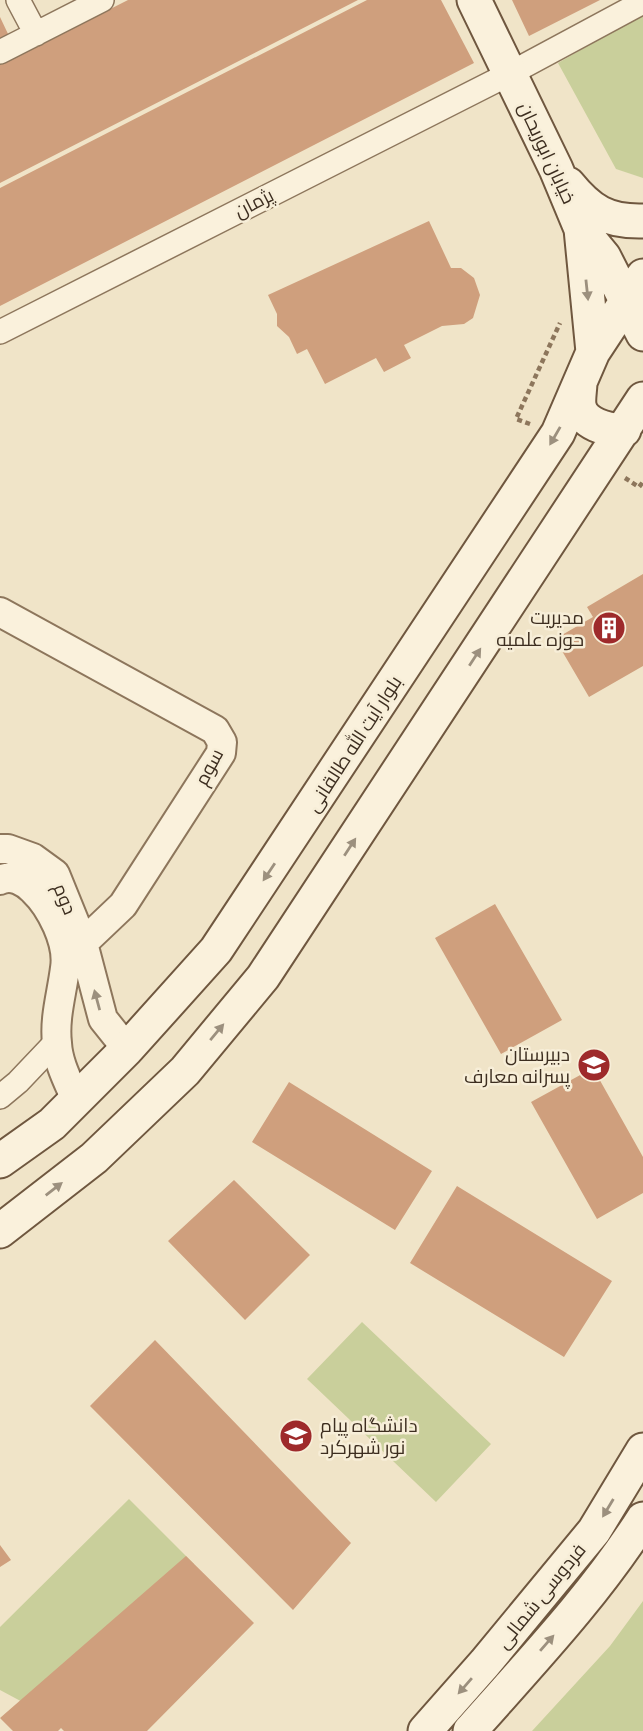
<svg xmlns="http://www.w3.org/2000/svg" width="643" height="1731" viewBox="0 0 643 1731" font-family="'Crimson Pro',Cairo,serif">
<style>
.green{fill:#c9cf9b}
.building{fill:#cf9f7d}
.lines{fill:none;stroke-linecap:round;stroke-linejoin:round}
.minor-casing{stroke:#8d765c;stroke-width:26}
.tertiary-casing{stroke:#8d765c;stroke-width:32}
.secondary-casing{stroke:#6f573f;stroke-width:37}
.path{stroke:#8d765c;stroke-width:4.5;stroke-dasharray:5 3.5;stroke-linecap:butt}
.minor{stroke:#faf1dc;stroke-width:23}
.tertiary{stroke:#faf1dc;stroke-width:28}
.secondary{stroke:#faf1dc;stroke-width:33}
.oneway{fill:#9c907e}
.labels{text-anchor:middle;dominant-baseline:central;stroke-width:5;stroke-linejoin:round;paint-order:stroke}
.street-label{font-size:19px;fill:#3d2e20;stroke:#f7eed8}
.poi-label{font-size:19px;fill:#3d2e20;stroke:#f7eed8;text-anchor:end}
</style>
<rect width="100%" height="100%" fill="#f0e4c8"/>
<path class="green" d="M643 14V178L616 169 558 63Z
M362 1322 491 1444 436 1502 307 1379Z
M129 1499 194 1564 43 1713 0 1690V1627Z
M643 1601V1731H532L610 1646Z"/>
<path class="building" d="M128 0H358L0 183V65Z
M367 0H441L474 63 0 306V188Z
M512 0H600L529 36Z
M0 17 9 36 0 40Z
M429 221 451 268H461L474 278 480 295 473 318 464 324 442 326 404 345 411 358 384 372 376 358 325 384 307 349 297 354 289 337 277 326V314L268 295Z
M643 574V666L589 697 555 639 593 617 587 607Z
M495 904 562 1020 501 1054 435 938Z
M593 1068 643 1157V1193L597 1219 531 1102Z
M289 1082 432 1171 395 1230 252 1142Z
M234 1180 310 1255 245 1320 168 1241Z
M457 1186 612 1281 564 1357 410 1263Z
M155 1340 351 1543 293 1610 90 1406Z
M0 1545 11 1560 0 1567Z
M186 1556 254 1623 147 1731H64L61 1728 58 1731H13L0 1718Z"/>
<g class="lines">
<defs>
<path id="minor" d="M18 0 36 34
M0 52 102 0
M0 332 509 74 643 2
M0 1097 18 1082 56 1042"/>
<path id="tertiary" d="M0 612 215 730 222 742 221 753 123 905 83 943 66 964
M0 849H8L33 858 55 874 83 943 103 1019 127 1049
M0 880C12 874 25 882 33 890 51 907 69 943 65 968 62 993 54 1018 57 1043 58 1063 68 1081 76 1100"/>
<path id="secondary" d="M474 0 556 169 581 229 604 257 643 334
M568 184C590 211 607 222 643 221
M581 229 593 352
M580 382C580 389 578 398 579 405 582 424 608 431 624 430
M0 1161 52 1124 127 1049 216 950 558 433 593 352 643 276
M0 1231 94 1158 185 1071 263 977 643 399
M425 1731 485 1663 594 1531 643 1450
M470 1731C530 1663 594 1596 643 1519"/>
</defs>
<use href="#minor" class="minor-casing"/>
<use href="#tertiary" class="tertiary-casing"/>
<use href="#secondary" class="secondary-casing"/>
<path class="path" d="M530 424 516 419 560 323
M625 478 639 487 643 482"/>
<use href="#minor" class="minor"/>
<use href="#tertiary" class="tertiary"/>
<use href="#secondary" class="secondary"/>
</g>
<defs><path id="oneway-solid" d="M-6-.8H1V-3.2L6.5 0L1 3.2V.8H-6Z" transform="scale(1.75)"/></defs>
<g class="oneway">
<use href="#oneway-solid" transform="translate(587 290) rotate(84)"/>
<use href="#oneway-solid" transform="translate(555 436) rotate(120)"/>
<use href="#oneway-solid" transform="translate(475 657) rotate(-57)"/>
<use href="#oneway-solid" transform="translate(350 847) rotate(-57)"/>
<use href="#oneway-solid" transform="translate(269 872) rotate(124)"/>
<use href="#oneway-solid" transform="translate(97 1000) rotate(-105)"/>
<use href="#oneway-solid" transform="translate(217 1032) rotate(-50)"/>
<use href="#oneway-solid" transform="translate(54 1189) rotate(-38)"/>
<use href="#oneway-solid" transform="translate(608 1508) rotate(121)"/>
<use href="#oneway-solid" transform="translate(547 1643) rotate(-49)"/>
<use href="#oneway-solid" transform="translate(465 1686) rotate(131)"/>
</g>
<defs>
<symbol id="building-disc" viewBox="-11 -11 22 22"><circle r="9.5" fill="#9e2a2b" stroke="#f7eed8"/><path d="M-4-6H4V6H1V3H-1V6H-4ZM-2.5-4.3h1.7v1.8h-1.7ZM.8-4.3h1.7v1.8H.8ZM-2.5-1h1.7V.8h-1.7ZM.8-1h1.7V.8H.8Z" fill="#fff"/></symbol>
<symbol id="school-disc" viewBox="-11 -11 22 22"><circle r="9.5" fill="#9e2a2b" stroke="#f7eed8"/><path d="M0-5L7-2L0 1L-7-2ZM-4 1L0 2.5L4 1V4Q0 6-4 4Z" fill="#fff"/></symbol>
<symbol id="university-disc" viewBox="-11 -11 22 22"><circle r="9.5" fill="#9e2a2b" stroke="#f7eed8"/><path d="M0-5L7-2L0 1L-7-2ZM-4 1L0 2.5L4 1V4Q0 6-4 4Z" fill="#fff"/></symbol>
</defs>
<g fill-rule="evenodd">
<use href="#building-disc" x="590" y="609" width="38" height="38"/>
<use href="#school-disc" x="575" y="1046" width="38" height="38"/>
<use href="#university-disc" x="277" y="1417" width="38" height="38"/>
</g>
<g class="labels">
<g class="street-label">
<text transform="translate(547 153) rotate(65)">خیابان ابوریحان</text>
<text transform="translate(254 203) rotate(-27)">پژمان</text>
<text transform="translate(354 744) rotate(-57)">بلوار آیت الله طالقانی</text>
<text transform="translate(209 767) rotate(-62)">سوم</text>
<text transform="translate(65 899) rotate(68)">دوم</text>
<text transform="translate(541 1596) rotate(-51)">فردوسی شمالی</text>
</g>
<g class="poi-label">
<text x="584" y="617">مدیریت<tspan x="584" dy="22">حوزه علمیه</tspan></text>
<text x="570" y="1054">دبیرستان<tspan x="570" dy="22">پسرانه معارف</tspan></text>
<text x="320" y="1425" text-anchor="start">دانشگاه پیام<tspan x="320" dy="22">نور شهرکرد</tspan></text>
</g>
</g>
</svg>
